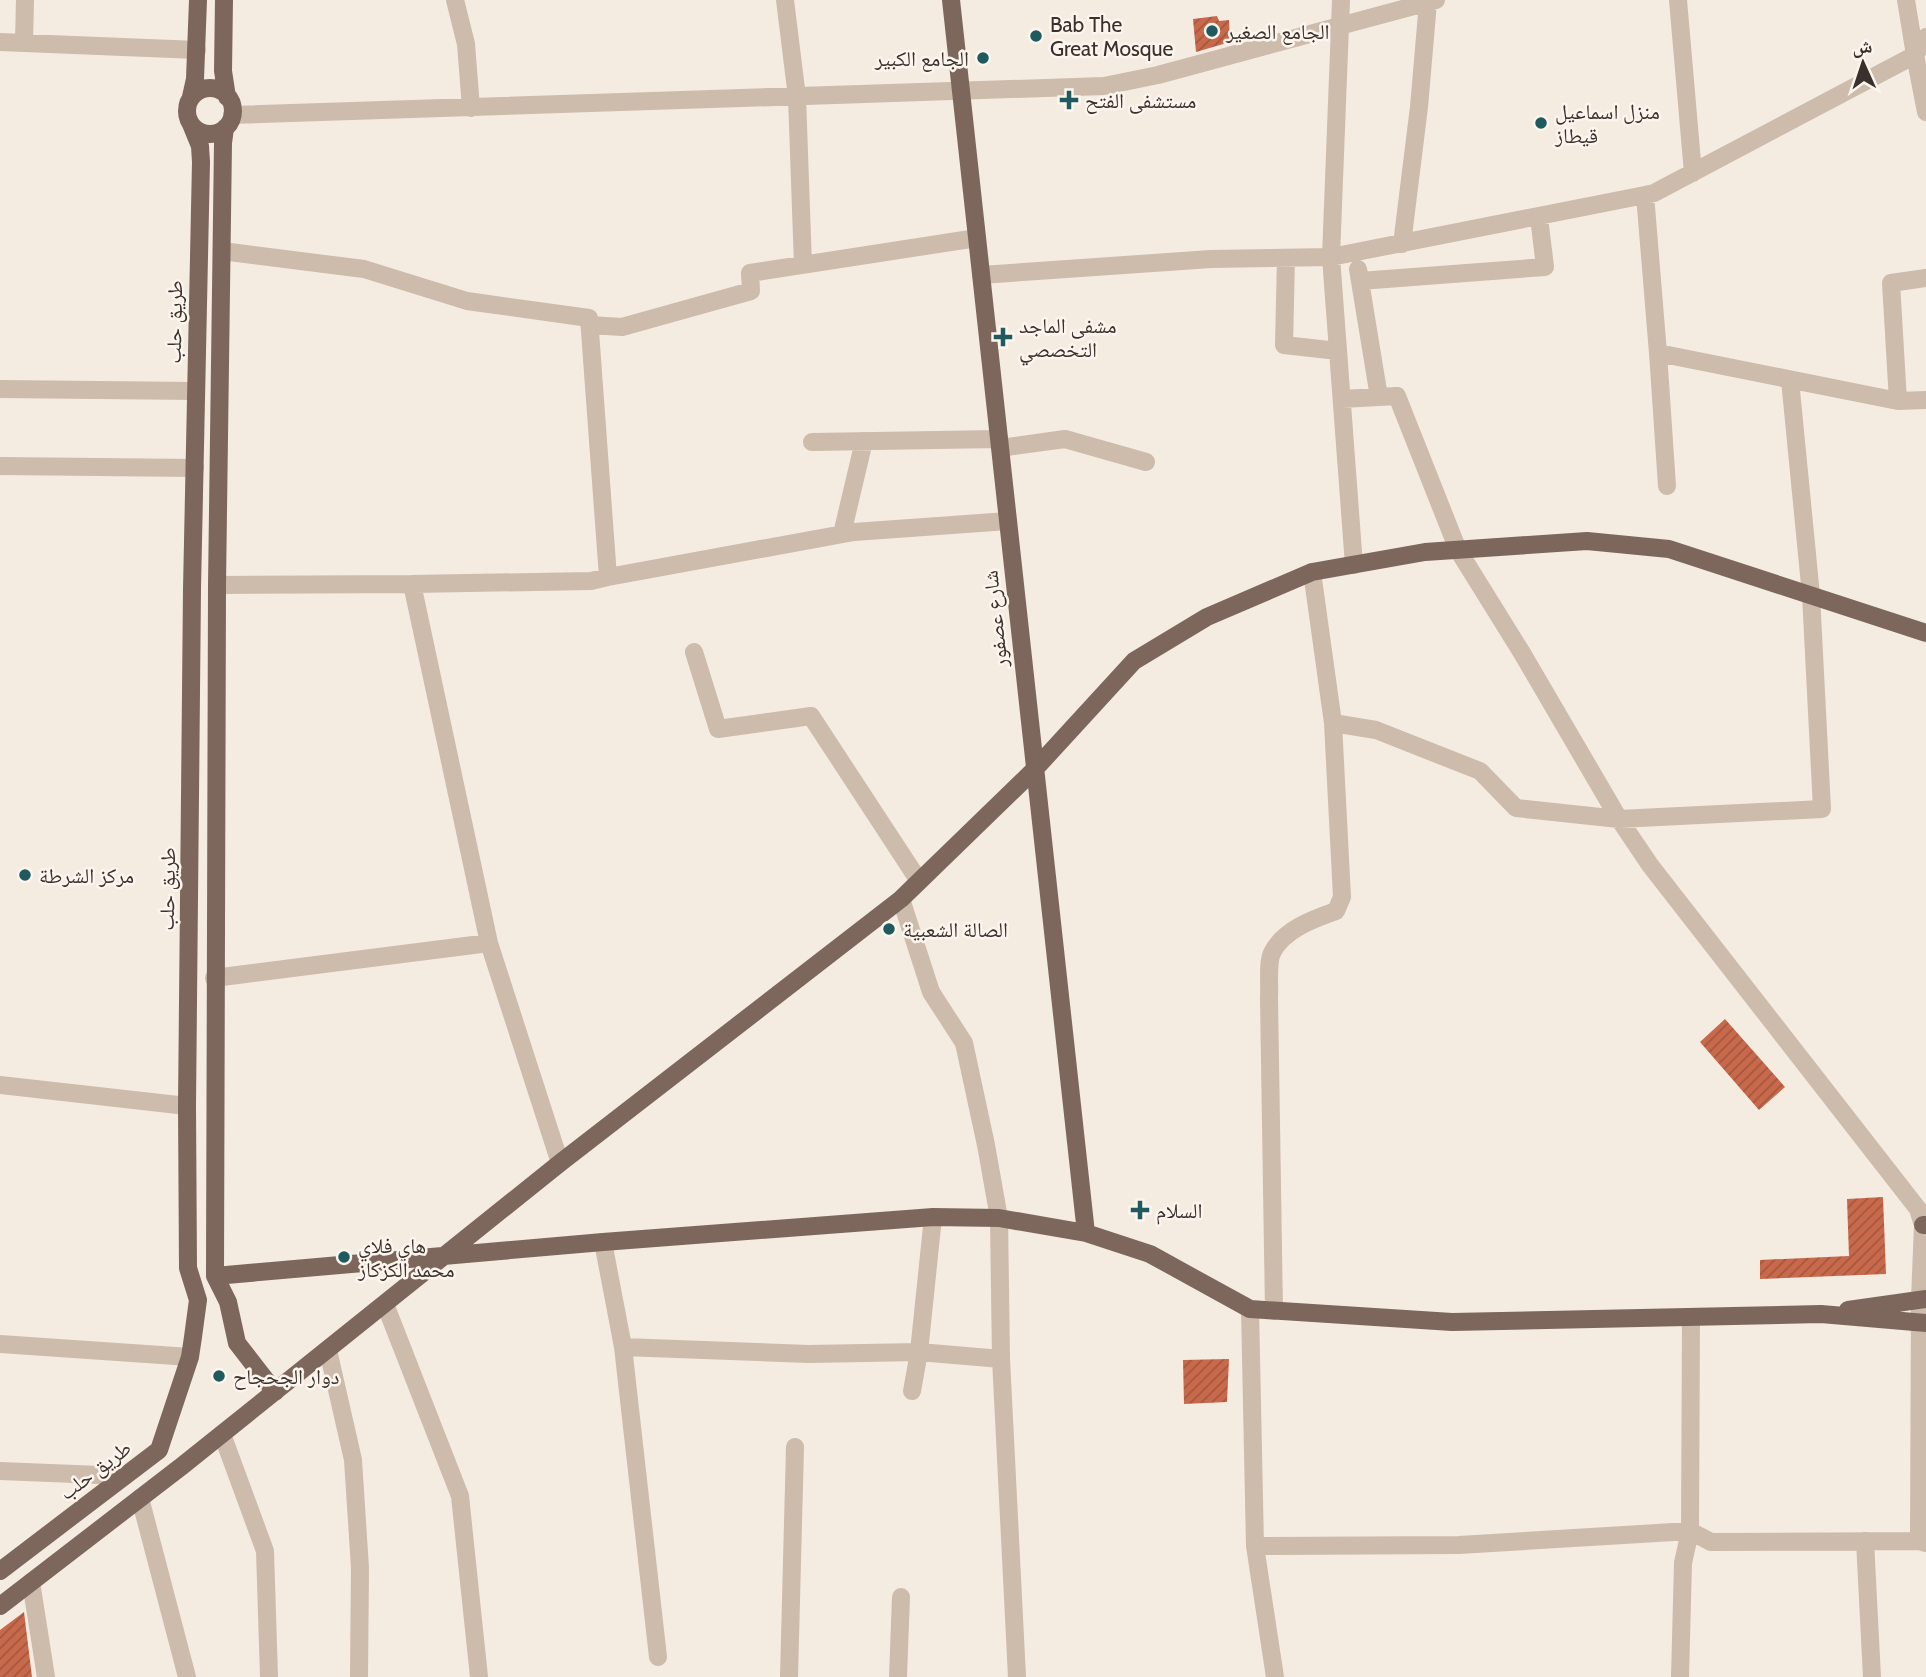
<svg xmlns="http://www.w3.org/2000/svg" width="1926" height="1677" viewBox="0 0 1926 1677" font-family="Cabin,'Noto Naskh Arabic',sans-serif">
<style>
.building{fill:url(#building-hatch)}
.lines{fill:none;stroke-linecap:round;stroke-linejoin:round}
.minor{stroke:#cdbbac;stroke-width:18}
.major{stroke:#7d675c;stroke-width:18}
.poi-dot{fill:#1f5a5e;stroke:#fbf5ee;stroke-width:2.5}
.labels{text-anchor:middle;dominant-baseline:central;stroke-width:5;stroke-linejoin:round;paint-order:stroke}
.poi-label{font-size:21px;fill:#3b302b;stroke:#fbf5ee;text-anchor:start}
.street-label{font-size:21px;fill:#3b302b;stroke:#fbf5ee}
</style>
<defs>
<pattern id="building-hatch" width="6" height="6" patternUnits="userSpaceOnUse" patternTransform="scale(1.75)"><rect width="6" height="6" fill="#c8694b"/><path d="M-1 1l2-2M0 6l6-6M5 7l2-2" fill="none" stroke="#a4573f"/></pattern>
</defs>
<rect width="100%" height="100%" fill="#f4ebe1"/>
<path class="building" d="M1217 16 1219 21 1229 20 1230 42 1196 52 1193 19Z
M1725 1019 1785 1087 1759 1110 1700 1042Z
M1883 1197 1886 1274 1760 1279V1260L1849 1256 1847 1199Z
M1229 1359 1227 1402 1184 1404 1183 1360Z
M24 1612 32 1677H0V1630Z"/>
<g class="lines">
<path class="minor" d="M455 0 466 44 471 108
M785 0 797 97 803 265
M1341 0 1331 257 1354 565
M1678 0 1693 173
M1926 37 1915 55 1926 112
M0 42 197 50
M24 42 25 0
M232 115 1104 86 1158 75 1436 0
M1645 195 1658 353
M1402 244 1419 107 1428 2
M222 251 364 269 467 301 589 318 608 577 591 581 412 584
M1286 258 1284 345 1338 351
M1358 269 1379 397
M981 275 1211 259 1331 257 1645 195 1654 193 1915 55 1906 0
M1360 281 1545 267 1539 217
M590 325 622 327 751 291 750 273 977 238
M0 389 196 391
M1342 399 1397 396 1458 550 1522 653 1619 819 1650 865 1918 1209 1923 1225 1920 1299 1919 1541
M1898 401 1891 283 1926 278
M812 442 999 439
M1000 448 1065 439 1146 462
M0 466 195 468
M1667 486 1658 353 1898 401 1926 400
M842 534 864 441
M608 577 854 532 1008 521
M217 585 412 584 489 943 560 1163
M694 652 718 729 811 716 919 881
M1333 723 1376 730 1480 771 1516 808 1619 819 1822 809 1811 595 1790 380
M901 899 931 992 964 1043 986 1145 999 1218 1001 1359 1017 1677
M214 978 489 943
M0 1085 187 1106
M603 1242 623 1347 658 1657
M385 1304 460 1496 479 1677
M1250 1309 1255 1546 1275 1677
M1274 1311 1269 998C1270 985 1267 964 1272 953 1283 930 1313 919 1336 911L1342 897 1333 723 1312 572
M0 1344 190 1357
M623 1347 809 1354 919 1352 1001 1359
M328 1350 353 1460 360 1568 359 1677
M912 1391 919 1352 933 1217
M222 1434 265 1551 269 1677
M0 1471 125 1476
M140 1498 187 1677
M1865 1541 1872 1677
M1255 1546 1459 1545 1690 1531 1711 1542 1919 1541 1926 1543
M31 1582 46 1677
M789 1677 795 1447
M898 1677 901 1597
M1680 1677 1683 1563 1690 1531 1691 1317"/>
<path class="major" d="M224 0 223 71 227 97
M951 0 1086 1233
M187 111a23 23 0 1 1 46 0a23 23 0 1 1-46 0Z
M191 97 195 79 198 0
M225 128 223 143 217 585 215 1276 228 1302 237 1343 275 1392
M1923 1225H1926
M215 1276 603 1242 933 1217 999 1218 1086 1233 1150 1254 1250 1309 1452 1322 1821 1314 1926 1323
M1848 1310 1926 1299
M0 1571 159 1450 190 1357 193 1337 198 1300 188 1268 187 1106 192 589 201 162 200 146 191 124
M0 1606 182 1466 560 1163 901 899 1034 770 1134 661 1207 617 1312 572 1425 552 1587 541 1669 549 1926 633"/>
</g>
<g class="poi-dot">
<circle cx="1212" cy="31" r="7"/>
<circle cx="1036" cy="36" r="7"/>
<circle cx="983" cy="58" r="7"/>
<path d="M1065.5 89.5h7v7h7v7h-7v7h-7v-7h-7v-7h7z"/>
<circle cx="1541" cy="123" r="7"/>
<path d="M999.5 326.5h7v7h7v7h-7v7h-7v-7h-7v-7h7z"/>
<circle cx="25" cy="875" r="7"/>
<circle cx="889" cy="929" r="7"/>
<path d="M1136.5 1199.5h7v7h7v7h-7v7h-7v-7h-7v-7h7z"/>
<circle cx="344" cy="1257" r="7"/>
<circle cx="219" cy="1376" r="7"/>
</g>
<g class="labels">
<g class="poi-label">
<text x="1050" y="24">Bab The<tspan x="1050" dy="24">Great Mosque</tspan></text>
<text x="1226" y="31">الجامع الصغير</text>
<text x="969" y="58" text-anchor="end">الجامع الكبير</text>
<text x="1085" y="100">مستشفى الفتح</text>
<text x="1555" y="111">منزل اسماعيل<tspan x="1555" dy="24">قيطاز</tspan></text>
<text x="1019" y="325">مشفى الماجد<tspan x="1019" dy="24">التخصصي</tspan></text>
<text x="39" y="875">مركز الشرطة</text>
<text x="903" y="929">الصالة الشعبية</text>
<text x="1156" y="1210">السلام</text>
<text x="358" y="1245">هاي فلاي<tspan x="358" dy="24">محمد الكزكاز</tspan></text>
<text x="233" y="1376">دوار الجحجاح</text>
</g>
<g class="street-label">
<text transform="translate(174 322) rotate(-89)">طريق حلب</text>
<text transform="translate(995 619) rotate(-96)">شارع عصفور</text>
<text transform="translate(167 889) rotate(-89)">طريق حلب</text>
<text transform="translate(95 1470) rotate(-37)">طريق حلب</text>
</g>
</g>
<g transform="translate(1863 63) rotate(357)" stroke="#fbf5ee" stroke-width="5" paint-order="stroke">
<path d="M0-5L12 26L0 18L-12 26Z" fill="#3b302b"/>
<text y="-10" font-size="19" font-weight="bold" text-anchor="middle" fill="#3b302b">ش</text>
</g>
</svg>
